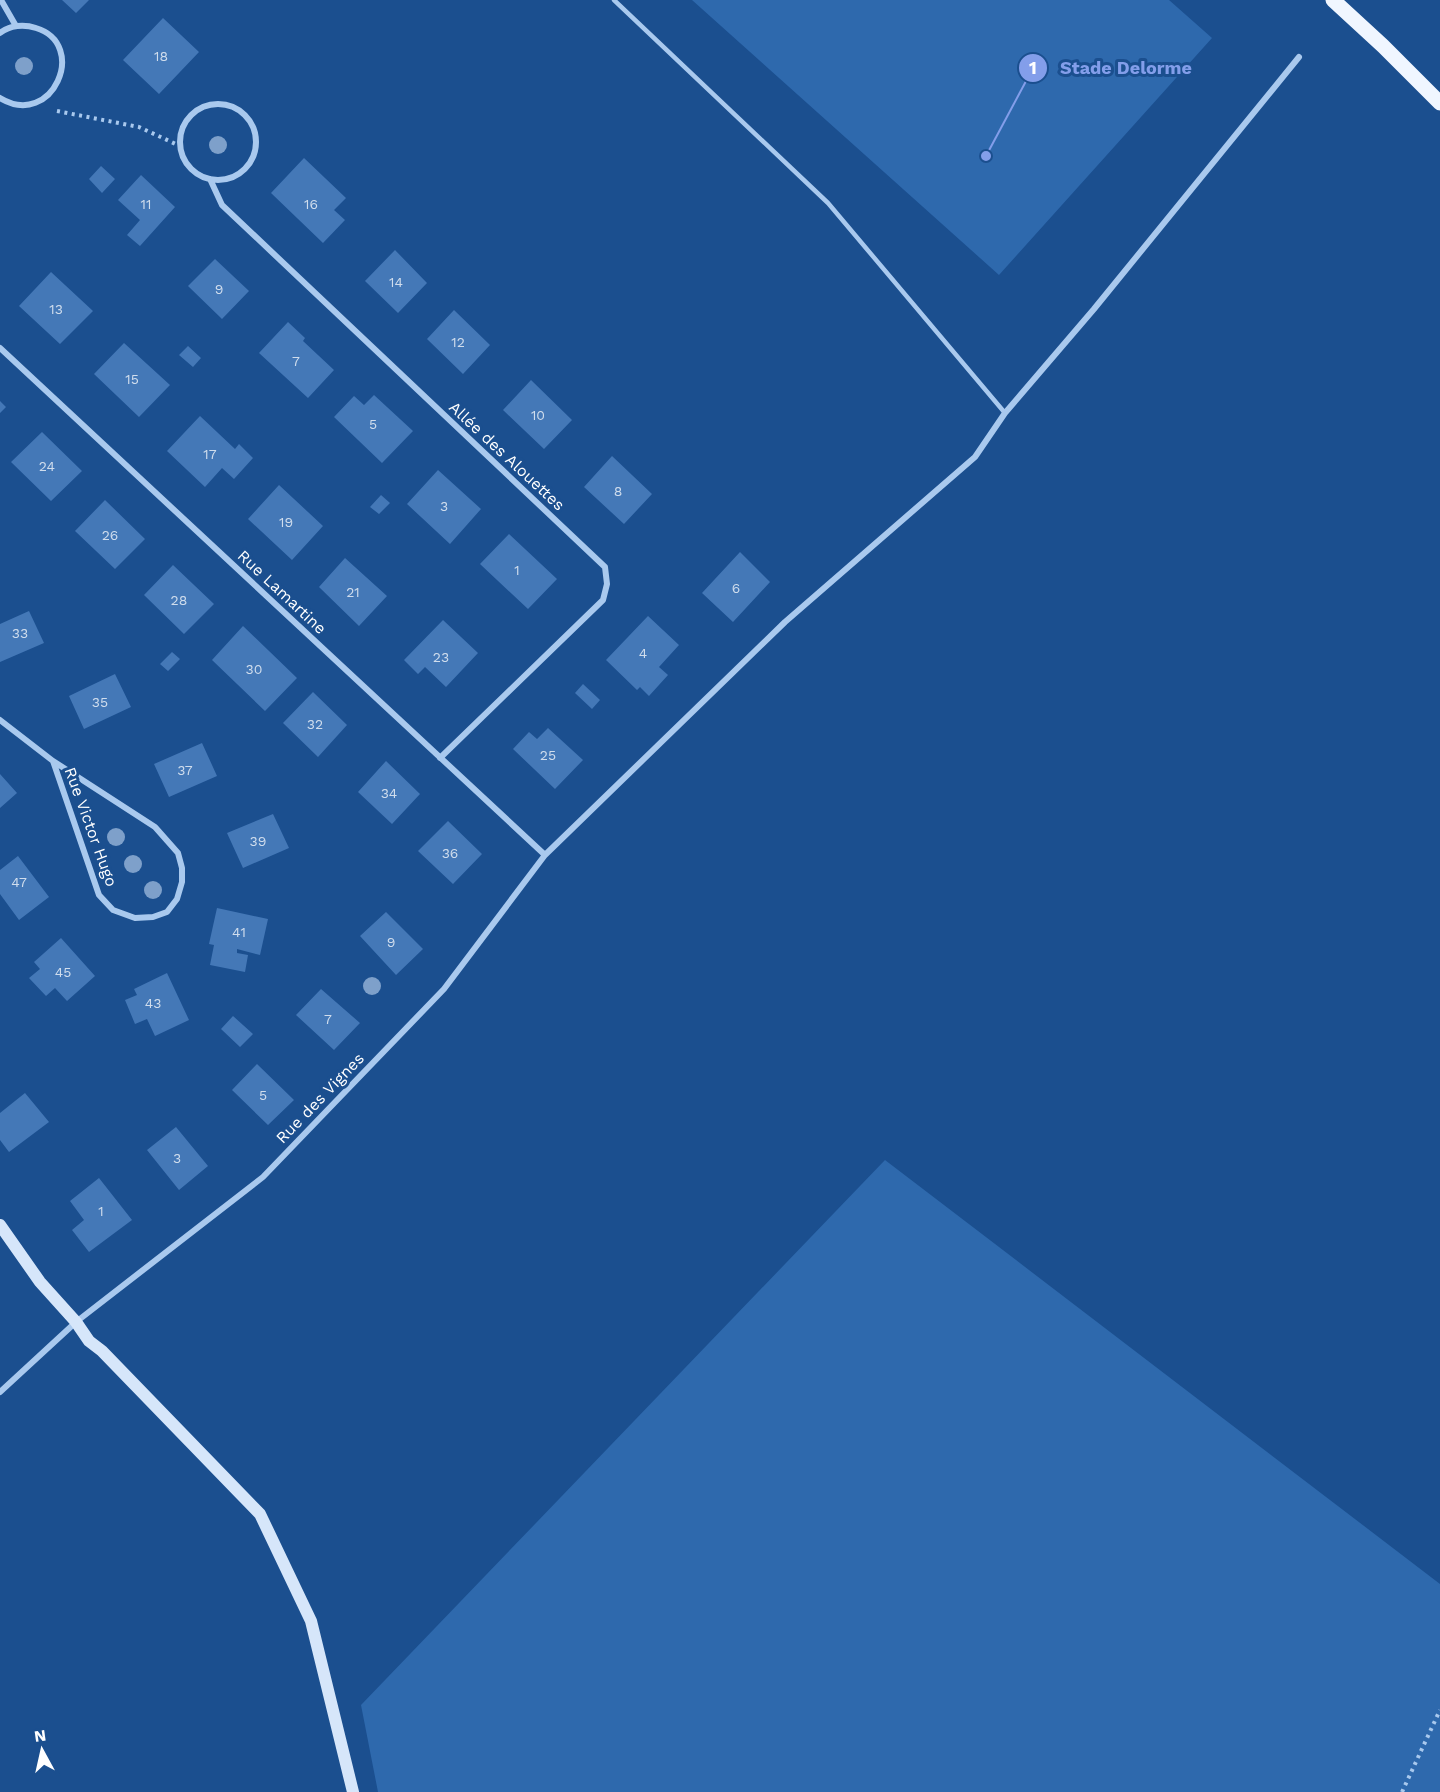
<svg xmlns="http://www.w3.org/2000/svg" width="1440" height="1792" viewBox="0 0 1440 1792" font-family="'Work Sans',sans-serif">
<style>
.green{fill:#2e69ad}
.building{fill:#4478b7}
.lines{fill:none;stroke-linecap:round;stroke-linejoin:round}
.path{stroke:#a9c9ee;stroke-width:4;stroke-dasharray:3 4.5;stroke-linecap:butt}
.lane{stroke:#a9c9ee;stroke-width:4.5}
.street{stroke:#a9c9ee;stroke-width:6}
.secondary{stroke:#d6e6fa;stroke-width:12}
.primary{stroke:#f0f6ff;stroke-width:15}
.tree{fill:#7ea0ca}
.labels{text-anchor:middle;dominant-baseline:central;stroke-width:6;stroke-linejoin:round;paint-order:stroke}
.number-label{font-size:14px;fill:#d0dded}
.street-label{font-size:16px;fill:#fff;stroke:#1b4f8f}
.leader{fill:none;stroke:#839eea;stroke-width:2}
.callout-dot{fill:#839eea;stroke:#1b4f8f;stroke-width:2}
.mark-label{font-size:18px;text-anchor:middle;font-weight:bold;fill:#fff}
.callout-label{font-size:18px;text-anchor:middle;font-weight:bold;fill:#839eea;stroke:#1b4f8f;stroke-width:6;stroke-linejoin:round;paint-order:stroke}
</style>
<rect width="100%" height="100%" fill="#1b4f8f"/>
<path class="green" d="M692 0H1169L1212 38 999 275Z
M885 1160 1440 1584V1792H378L361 1705Z"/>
<path class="building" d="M62 0H89L76 13Z
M163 18 199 52 159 94 123 60Z
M304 158 346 198 334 210 345 220 323 243 271 193Z
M101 166 115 179 102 193 89 179Z
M141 175 175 207 140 246 127 235 140 220 118 200Z
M395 250 427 283 398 313 365 281Z
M215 259 249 291 222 319 188 286Z
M51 272 93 311 60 344 19 306Z
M454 310 490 345 463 374 427 339Z
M288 322 305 338 303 341 334 370 308 398 259 353Z
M124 343 170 385 139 417 94 374Z
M188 346 201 358 193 367 179 355Z
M531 380 572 420 544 449 503 410Z
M374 395 413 431 382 463 334 417 354 396 364 405Z
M0 401 6 407 0 413Z
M200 416 235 449 239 444 253 458 234 479 222 468 205 487 167 451Z
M42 432 82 471 51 501 11 462Z
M612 456 652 494 624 524 584 487Z
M438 470 481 509 450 544 407 504Z
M279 485 323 526 292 560 248 519Z
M381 495 390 503 379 514 370 507Z
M105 500 145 539 115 569 75 531Z
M509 534 557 579 528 609 480 564Z
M740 552 770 582 733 622 702 593Z
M345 558 387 596 359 626 319 587Z
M173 565 214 604 184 634 144 595Z
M29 611 44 643 0 662V624Z
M648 616 679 645 659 667 668 675 649 696 640 687 637 690 606 660Z
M443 620 478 653 446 687 425 667 418 674 404 660Z
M243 626 297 678 265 711 212 660Z
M172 652 180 659 168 671 160 664Z
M115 674 131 707 84 729 69 696Z
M583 684 600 700 592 709 575 693Z
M313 692 347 725 318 757 283 723Z
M548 728 583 760 555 789 513 749 529 732 537 739Z
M202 743 217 776 169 797 154 764Z
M386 761 420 794 392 824 358 792Z
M0 774 17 793 0 808Z
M273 814 289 848 243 868 227 833Z
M448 821 482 854 453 884 418 851Z
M18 856 49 897 19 920 0 894V870Z
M217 908 268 919 260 955 237 949V953L248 955 245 972 210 965 214 945 209 944Z
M386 912 423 949 396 975 360 936Z
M61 938 95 976 67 1001 55 988 46 996 29 978 40 969 34 962Z
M167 973 189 1020 155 1036 147 1019 135 1024 125 1000 137 995 134 989Z
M321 989 360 1023 334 1050 296 1015Z
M233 1016 253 1034 240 1047 221 1029Z
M257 1064 294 1100 268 1125 232 1090Z
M25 1093 49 1122 9 1152 0 1140V1113Z
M176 1127 208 1166 179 1190 147 1150Z
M99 1178 132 1220 89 1252 72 1230 84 1220 70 1201Z"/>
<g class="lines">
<path class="path" d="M57 111 139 127 180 146
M1402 1792 1440 1710"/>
<path class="lane" d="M614 0 828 203 1005 413"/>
<path class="street" d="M1 0 16 26
M0 33C10 25 24 24 36 28 89 44 53 130 0 98
M180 142a38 38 0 1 1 76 0a38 38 0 1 1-76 0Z
M210 179 222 205 605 567 607 584 603 600 440 758
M0 348 545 855
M0 720 53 761 155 827 178 853 182 868V882L177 899 167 912 153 917 135 918 113 910 99 895 53 761
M0 1392 76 1322 263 1177 444 989 545 855 785 622 975 457 1005 413 1094 309 1299 57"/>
<path class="secondary" d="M0 1225 40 1282 76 1322 89 1341 102 1351 260 1514 311 1621 353 1792"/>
<path class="primary" d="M1333 0 1383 46 1440 103"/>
</g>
<g class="tree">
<circle cx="24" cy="66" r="9"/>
<circle cx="218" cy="145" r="9"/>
<circle cx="116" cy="837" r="9"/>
<circle cx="133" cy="864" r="9"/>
<circle cx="153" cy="890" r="9"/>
<circle cx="372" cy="986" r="9"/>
</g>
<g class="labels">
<g class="number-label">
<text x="161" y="56">18</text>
<text x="146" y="204">11</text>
<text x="311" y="204">16</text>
<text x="396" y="282">14</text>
<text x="219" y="289">9</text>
<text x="56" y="309">13</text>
<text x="458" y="342">12</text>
<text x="296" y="361">7</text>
<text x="132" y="379">15</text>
<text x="538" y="415">10</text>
<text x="373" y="424">5</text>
<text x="210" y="454">17</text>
<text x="47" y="466">24</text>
<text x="618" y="491">8</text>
<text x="444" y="506">3</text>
<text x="286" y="522">19</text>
<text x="110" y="535">26</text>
<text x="517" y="570">1</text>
<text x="736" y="588">6</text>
<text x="353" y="592">21</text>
<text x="179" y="600">28</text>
<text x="20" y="633">33</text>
<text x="643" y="653">4</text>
<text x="441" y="657">23</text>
<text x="254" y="669">30</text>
<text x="100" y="702">35</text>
<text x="315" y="724">32</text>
<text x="548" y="755">25</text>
<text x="185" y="770">37</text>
<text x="389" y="793">34</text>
<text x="258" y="841">39</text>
<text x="450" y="853">36</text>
<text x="19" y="882">47</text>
<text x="239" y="932">41</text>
<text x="391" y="942">9</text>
<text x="63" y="972">45</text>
<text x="153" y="1003">43</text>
<text x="328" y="1019">7</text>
<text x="263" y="1095">5</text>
<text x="177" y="1158">3</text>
<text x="101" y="1211">1</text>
</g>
<g class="street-label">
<text transform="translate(507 456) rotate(43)">Allée des Alouettes</text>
<text transform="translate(282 592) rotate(43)">Rue Lamartine</text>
<text transform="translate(91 827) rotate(70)">Rue Victor Hugo</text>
<text transform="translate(320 1098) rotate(-46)">Rue des Vignes</text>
</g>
</g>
<path class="leader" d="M986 156L1033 68"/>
<g class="callout-dot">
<circle cx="986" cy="156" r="6"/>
<circle cx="1033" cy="68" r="15"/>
</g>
<g class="mark-label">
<text x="1033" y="74">1</text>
</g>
<g class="callout-label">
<text x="1126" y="74">Stade Delorme</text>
</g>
<g transform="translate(42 1750) rotate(352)" stroke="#1b4f8f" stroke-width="4.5" paint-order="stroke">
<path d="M0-4.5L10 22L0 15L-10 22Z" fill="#ffffff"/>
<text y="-9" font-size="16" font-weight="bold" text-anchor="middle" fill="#ffffff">N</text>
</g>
</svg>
